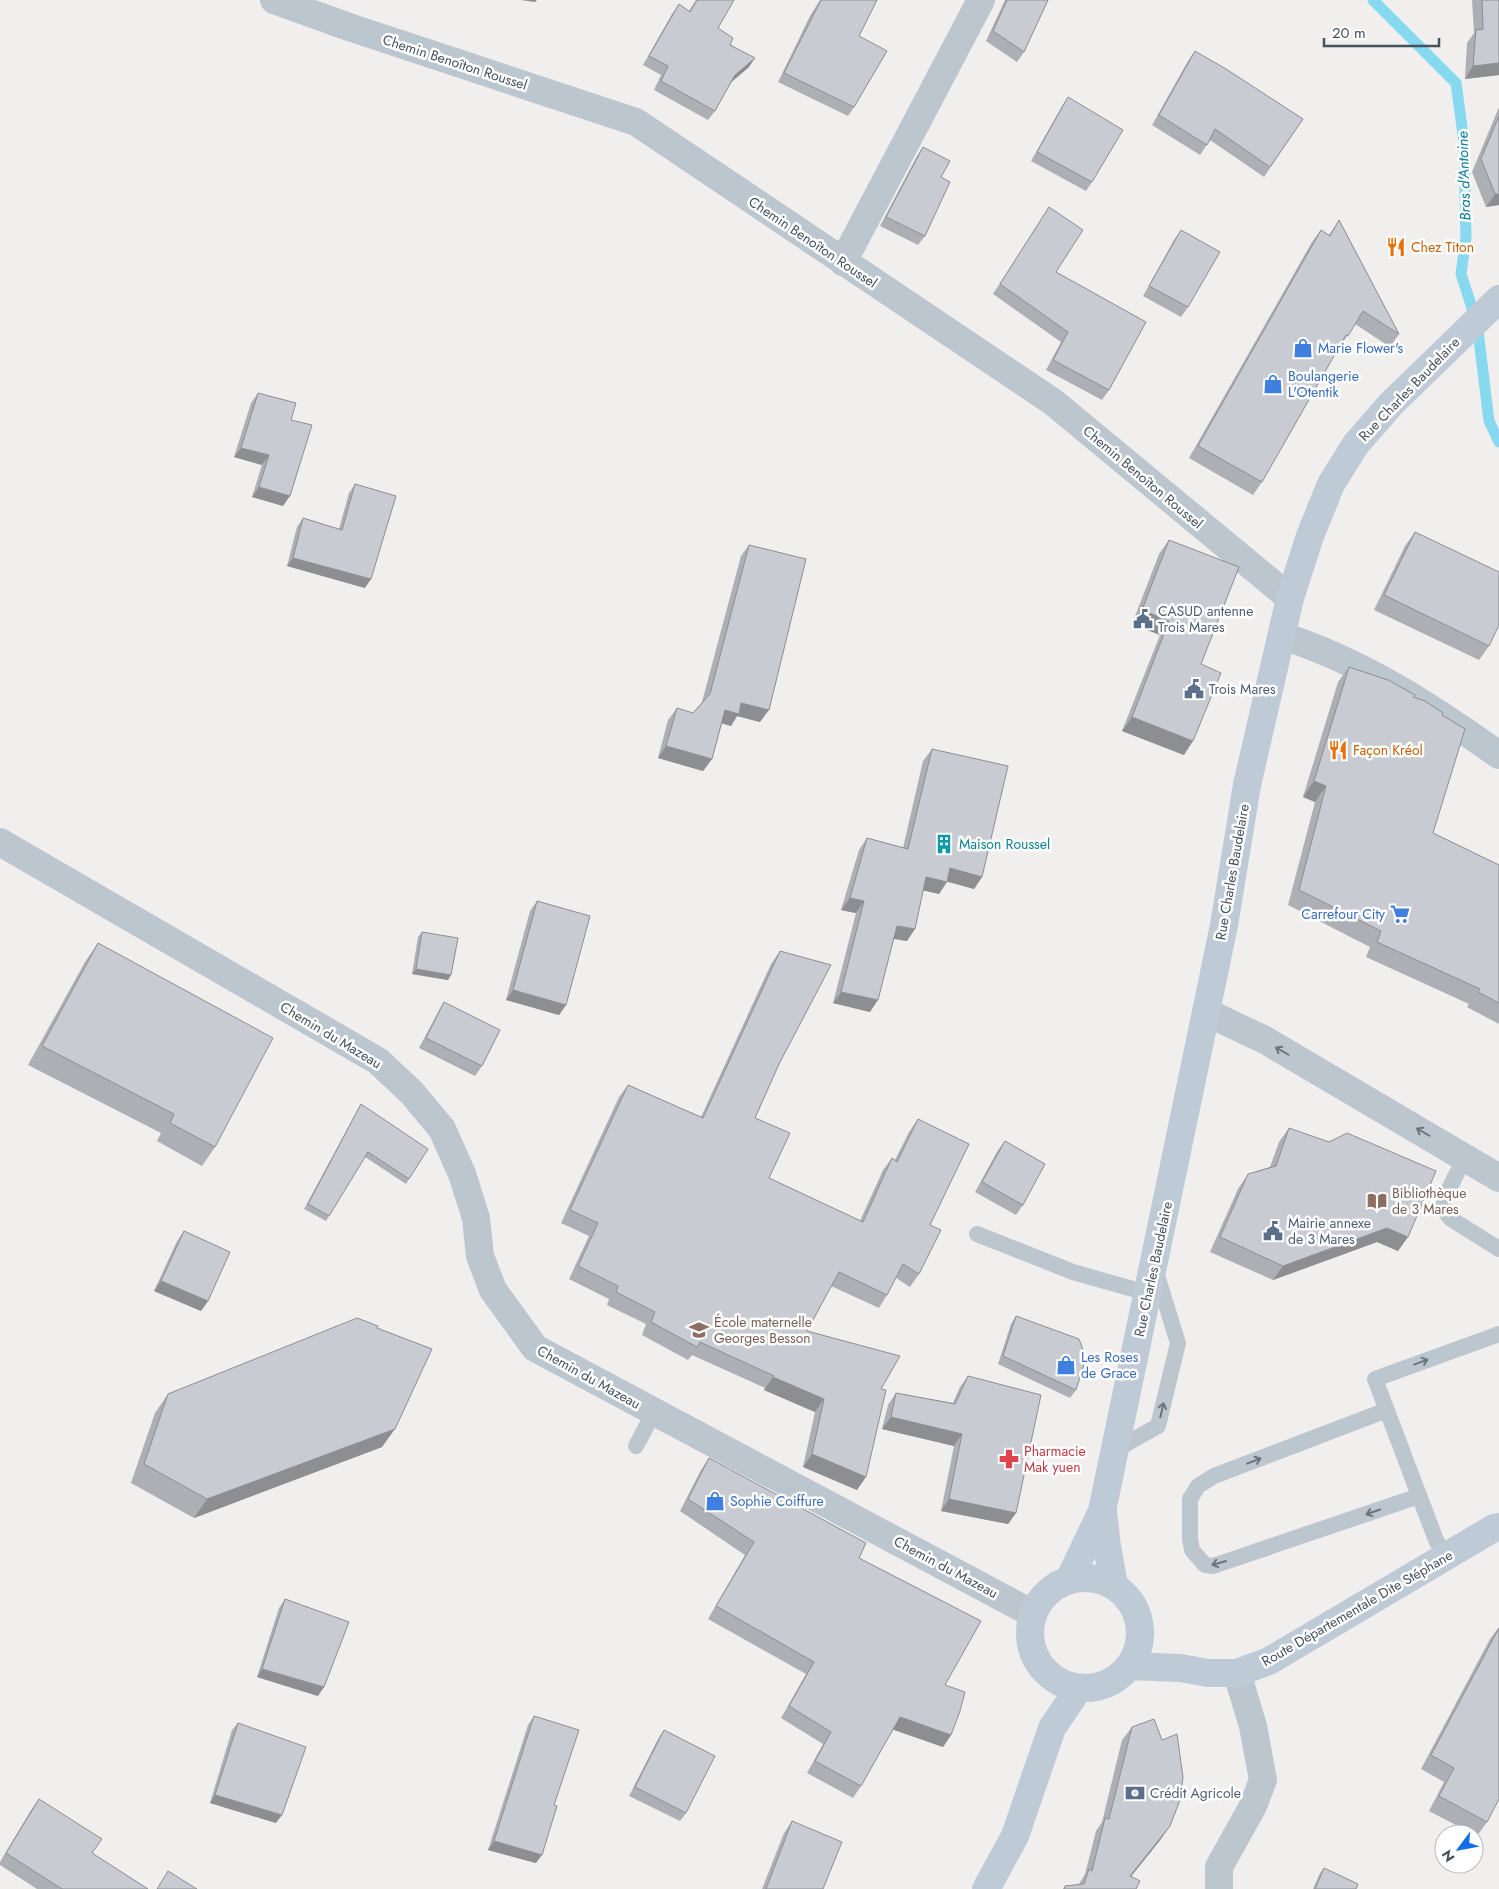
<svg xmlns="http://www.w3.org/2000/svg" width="1499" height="1889" viewBox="0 0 1499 1889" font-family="Jost,sans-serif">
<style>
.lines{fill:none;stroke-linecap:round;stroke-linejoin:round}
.stream{stroke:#87d9ef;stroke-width:11}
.lane{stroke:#bcc6ce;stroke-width:16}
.street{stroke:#bcc6ce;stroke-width:28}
.secondary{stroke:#becad6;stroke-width:28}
.wall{fill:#acafb4}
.shaded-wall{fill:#8c8e92}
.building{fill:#c8cbd1;stroke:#8c8e92}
.oneway{stroke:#69757f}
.labels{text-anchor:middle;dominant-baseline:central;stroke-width:5;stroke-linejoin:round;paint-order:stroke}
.street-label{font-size:14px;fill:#46525d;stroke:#fff}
.food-label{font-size:14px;fill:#c56008;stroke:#fff;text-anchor:start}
.shop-label{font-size:14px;fill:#366cbe;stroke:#fff;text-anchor:start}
.service-label{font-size:14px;fill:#4e5e75;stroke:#fff;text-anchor:start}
.culture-label{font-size:14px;fill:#0d838f;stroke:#fff;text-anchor:start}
.education-label{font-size:14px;fill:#785e54;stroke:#fff;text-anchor:start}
.health-label{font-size:14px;fill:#be3a42;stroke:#fff;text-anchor:start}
.water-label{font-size:15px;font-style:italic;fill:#097e9e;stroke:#fff}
</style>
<rect width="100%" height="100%" fill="#f1eeee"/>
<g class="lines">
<path class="stream" d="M1373 0 1456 83 1464 142 1466 237 1461 274 1477 323 1489 421 1499 442"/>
<path class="lane" d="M1465 1157 1445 1197 1443 1209 1451 1219 1499 1249
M977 1234 1073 1272 1147 1293
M1387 1410 1214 1476 1198 1486 1190 1499V1538L1192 1550 1205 1565 1213 1566 1419 1496
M636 1446 654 1412
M1115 1450 1158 1426 1178 1343 1155 1269
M1446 1557 1436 1540 1375 1379 1499 1334"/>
<path class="street" d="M274 0 349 27 636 122 1053 402 1290 598
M843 262 981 0
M1282 636C1362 661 1431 707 1499 755
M0 842 378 1061 412 1093 442 1129 462 1174 476 1218 480 1256 493 1290 535 1348 1033 1614
M1206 1012 1265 1040 1499 1178
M1219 1889V1867L1253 1806 1263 1780 1253 1726 1237 1673"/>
<path class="secondary" d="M1103 1512 1107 1546 1114 1586
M1030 1633a55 55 0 1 1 110 0a55 55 0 1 1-110 0Z
M1069 1580 1102 1511 1206 1012 1224 925 1247 785 1290 598 1310 536 1331 484 1356 444 1391 404 1499 299
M1129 1666 1180 1668 1208 1673H1237L1269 1661 1494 1528 1499 1527
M986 1889 1015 1836 1052 1728 1079 1688"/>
</g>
<path class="wall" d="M696 0H734L718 28 749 67 731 82 715 111 708 120 654 90 661 75 643 65 672 14 679 4 689 11Z
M820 0H877L859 36 854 107 848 116 778 82 810 16Z
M1005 0H1048L1024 52 1017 62 986 41Z
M1472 0H1499V75L1465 79 1467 43 1474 33Z
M1195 51 1303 119 1264 177 1210 140 1200 155 1152 125 1188 61Z
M1068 97 1092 182 1086 191 1031 161 1062 106Z
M1499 107V205L1486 207 1472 172Z
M923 147 941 177 925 236 918 245 880 226 917 156Z
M1049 207 1056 272 1109 390 1102 400 1046 370 1061 342 993 294Z
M1339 220 1399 334 1390 347 1355 324 1339 348H1338L1262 482 1253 495 1189 458 1312 242 1321 230 1329 235Z
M1181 230 1188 307 1181 317 1143 296 1174 240Z
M258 393 291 420 283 506 252 497 262 465 234 457 251 403Z
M355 484 365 588 287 566 297 527 303 518 339 529 349 493Z
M1415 532 1489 646 1479 660 1374 610 1405 546Z
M1169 540 1184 755 1122 731 1160 635 1132 624 1159 554Z
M749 545 760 722 737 716 731 726 722 723 712 759 703 771 658 758 668 720 677 708 693 713 702 702 741 556Z
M1349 667 1413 697 1442 715 1433 833 1499 865V1024L1467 1007 1469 1004 1366 957 1370 947 1288 905 1315 802 1303 797 1338 682Z
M932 749 982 877 974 889 947 881 939 894 923 890 907 941 894 939 870 1012 833 1003 856 913 841 910 859 850 867 838 903 848 923 761Z
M537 901 566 1005 559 1015 506 1000 530 911Z
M422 932 451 975 448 980 412 974 418 937Z
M98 943 215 1147 202 1166 157 1141 161 1133 28 1065 85 962Z
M780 951 779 1064 755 1118 769 1178 860 1221 883 1170 892 1158 895 1160 909 1132 918 1119 930 1225 919 1274 910 1287 896 1278 887 1295 879 1308 831 1286 807 1331 881 1389 857 1490 803 1467 815 1412 764 1390 765 1388 692 1355 688 1360 642 1335 646 1324 607 1305 609 1299 569 1279 589 1236 561 1223 619 1097 628 1085 701 1117 771 964Z
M444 1002 482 1066 475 1076 419 1048 438 1012Z
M361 1104 409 1179 406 1184 365 1157 326 1221 304 1209 358 1109Z
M1289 1128 1398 1251 1377 1242 1273 1280 1210 1252 1238 1189 1248 1174 1270 1167 1279 1142Z
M1005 1141 1023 1205 1016 1215 975 1192 998 1150Z
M184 1231 208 1301 201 1311 154 1291 177 1241Z
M1016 1316 1076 1390 1070 1398 998 1364 1011 1324Z
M377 1328 382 1447 194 1518 131 1483 155 1413 168 1394Z
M968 1376 1016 1513 1008 1524 941 1511 954 1446 882 1429 888 1405 896 1393 953 1403 960 1387Z
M709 1458 859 1558 945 1685 951 1735 943 1747 893 1729 861 1786 853 1798 807 1773 823 1744 781 1718 806 1674 708 1619 745 1555 680 1511 701 1470Z
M285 1599 318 1696 257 1677 279 1608Z
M1499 1627 1487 1822 1477 1836 1429 1811 1444 1782 1421 1769 1490 1639Z
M534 1716 554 1805 536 1863 488 1850 528 1725Z
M238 1723 276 1823 210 1803 232 1730Z
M1132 1727 1161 1839 1131 1876 1136 1889H1063L1065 1886 1079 1884 1085 1874 1096 1831 1102 1822 1122 1740Z
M664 1730 686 1813 680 1821 629 1796 658 1739Z
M39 1799 92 1853 148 1889H37L0 1865V1862L31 1810Z
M792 1821 823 1889H762L784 1833Z
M1324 1868 1356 1889H1313L1320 1873Z"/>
<path class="shaded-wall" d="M521 0H537L535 2Z
M755 58 749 67 728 85 735 75Z
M1499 63V75L1465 79 1473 66Z
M1495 194H1499V205L1486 207Z
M241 448 269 455 262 465 234 457Z
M259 487 290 496 283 506 252 497Z
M293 558 371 579 365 588 287 566Z
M1142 610 1169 621 1160 635 1132 624Z
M741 703 769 710 760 722 737 716 731 726 717 722 725 710Z
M1132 717 1193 741 1184 755 1122 731Z
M666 746 712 759 703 771 658 758Z
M1314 781 1326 786 1315 802 1303 797Z
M950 868 982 877 974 889 941 880Z
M926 877 947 882 939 894 917 889Z
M850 898 864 901 856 913 841 910Z
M897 926 915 929 907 941 889 938Z
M416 969 451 975 448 980 412 974Z
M513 990 566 1005 559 1015 506 1000Z
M841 992 878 1000 870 1012 833 1003Z
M1387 1228 1408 1237 1398 1251 1377 1242 1273 1280 1283 1266Z
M161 1281 208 1301 201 1311 154 1291Z
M773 1377 824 1399 815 1412 764 1390Z
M891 1417 962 1434 954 1446 882 1429Z
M395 1429 382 1447 194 1518 207 1499Z
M812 1454 866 1477 857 1490 803 1467Z
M949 1499 1016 1513 1008 1524 941 1511Z
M262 1669 324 1687 318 1696 257 1677Z
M900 1717 951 1735 943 1747 891 1729Z
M215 1795 282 1815 276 1823 210 1803Z
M1170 1826 1161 1839 1121 1889 1130 1876Z
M494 1841 542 1855 536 1863 488 1850Z"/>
<path class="building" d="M697 0H734L718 28 733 38 730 45 755 58 735 75 715 111 661 81 668 66 649 56 679 4 690 12Z
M821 0H877L859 36 887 51 854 107 784 73Z
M1007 0H1048L1024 52 993 31Z
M1482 0H1499V63L1473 66 1476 30 1483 29Z
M1195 51 1226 69 1303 119 1270 167 1215 129 1207 145 1159 115Z
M1068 97 1123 130 1092 182 1037 152Z
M1499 116V194H1495L1481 159Z
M923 147 950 161 941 177 950 182 925 236 886 217Z
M1049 207 1083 230 1056 272 1146 322 1109 390 1053 360 1068 332 1000 284Z
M1339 220 1399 334 1363 311 1348 336 1346 335 1262 482 1198 446 1321 230 1330 236Z
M1181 230 1220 252 1188 307 1149 286Z
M258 393 296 403 291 420 312 425 290 496 259 487 269 455 241 448Z
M355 484 396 496 371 579 293 558 303 518 342 530Z
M1415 532 1499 572V625L1489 646 1384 595Z
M1169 540 1239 567 1201 664 1221 673 1193 741 1132 717 1169 621 1142 610Z
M749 545 806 559 769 710 741 703 739 714 725 710 712 759 666 746 677 708 693 713 710 694Z
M1349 667 1388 680 1415 695 1413 697 1425 701 1443 713 1442 715 1465 729 1433 833 1499 865V1003L1478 992 1480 989 1377 942 1381 931 1299 890 1326 786 1314 781Z
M932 749 1008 766 982 877 950 868 947 882 926 877 915 929 897 926 878 1000 841 992 864 901 850 898 867 838 908 849Z
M537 901 590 916 566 1005 513 990Z
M422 932 458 938 451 975 416 969Z
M98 943 273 1038 215 1147 170 1123 174 1114 42 1046Z
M780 951 831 965 779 1064 755 1118 790 1133 769 1178 863 1222 892 1158 897 1162 918 1119 969 1144 930 1225 941 1230 919 1274 903 1264 887 1295 839 1272 807 1331 900 1356 881 1389 886 1390 866 1477 812 1454 824 1399 773 1377 774 1376 700 1342 697 1347 651 1322 655 1312 616 1292 618 1286 578 1266 598 1223 570 1210 628 1085 703 1118Z
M444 1002 500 1030 482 1066 426 1038Z
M361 1104 428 1149 409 1179 368 1152 329 1216 308 1204Z
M1289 1128 1329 1142 1347 1133 1436 1171 1408 1237 1387 1228 1283 1266 1220 1237 1248 1174 1276 1166Z
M1005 1141 1045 1164 1023 1205 982 1182Z
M184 1231 230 1252 208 1301 161 1281Z
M1016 1316 1079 1339 1086 1358 1076 1390 1003 1356Z
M357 1318 378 1326 377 1328 432 1349 395 1429 207 1499 144 1464 168 1394Z
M968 1376 1041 1395 1016 1513 949 1499 962 1434 891 1417 896 1393 955 1404Z
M709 1458 866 1543 859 1558 981 1621 945 1685 965 1692 960 1711 951 1735 900 1717 861 1786 815 1761 831 1732 789 1706 814 1662 716 1606 754 1542 688 1499Z
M285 1599 349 1622 324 1687 262 1669Z
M1499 1628V1799L1487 1822 1439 1796 1454 1768 1431 1755Z
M534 1716 579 1730 554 1805 557 1806 542 1855 494 1841Z
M1154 1719 1162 1740 1177 1734 1183 1777 1180 1800 1170 1826 1130 1876 1140 1881 1136 1889H1064L1065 1886 1084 1884 1089 1869 1092 1871 1105 1818 1109 1819 1132 1727Z
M238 1723 306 1747 282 1815 215 1795Z
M664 1730 715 1756 686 1813 635 1787Z
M39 1799 102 1839 92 1853 148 1889H62L6 1853Z
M792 1821 842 1842 823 1889H766Z
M1324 1868 1358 1884 1356 1889H1315Z
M168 1871 197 1889H157Z"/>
<defs><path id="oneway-shaft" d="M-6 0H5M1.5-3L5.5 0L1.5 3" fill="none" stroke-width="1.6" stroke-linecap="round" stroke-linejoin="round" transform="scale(1.25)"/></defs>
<g class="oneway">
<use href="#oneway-shaft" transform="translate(1282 1051) rotate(-150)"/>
<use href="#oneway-shaft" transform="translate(1423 1132) rotate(-150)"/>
<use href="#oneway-shaft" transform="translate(1421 1362) rotate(-20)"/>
<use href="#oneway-shaft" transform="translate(1162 1410) rotate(-77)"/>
<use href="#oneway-shaft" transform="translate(1254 1461) rotate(-21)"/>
<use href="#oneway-shaft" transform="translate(1373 1512) rotate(161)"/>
<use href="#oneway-shaft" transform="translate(1219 1563) rotate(164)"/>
</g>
<defs>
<symbol id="restaurant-bare" viewBox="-9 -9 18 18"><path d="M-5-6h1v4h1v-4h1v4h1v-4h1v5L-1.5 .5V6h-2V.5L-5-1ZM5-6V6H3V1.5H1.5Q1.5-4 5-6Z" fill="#e8710a" stroke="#fff" stroke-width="2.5" paint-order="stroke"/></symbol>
<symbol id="shop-bare" viewBox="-9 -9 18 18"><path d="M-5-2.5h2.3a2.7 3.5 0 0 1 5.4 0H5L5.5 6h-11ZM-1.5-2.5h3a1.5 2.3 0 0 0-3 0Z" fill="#3f7fe0" stroke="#fff" stroke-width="2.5" paint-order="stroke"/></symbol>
<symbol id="civic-bare" viewBox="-9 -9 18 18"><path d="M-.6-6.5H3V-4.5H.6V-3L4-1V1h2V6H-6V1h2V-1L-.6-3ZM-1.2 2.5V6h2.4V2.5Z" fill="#5c6f8a" stroke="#fff" stroke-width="2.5" paint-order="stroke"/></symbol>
<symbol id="building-bare" viewBox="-9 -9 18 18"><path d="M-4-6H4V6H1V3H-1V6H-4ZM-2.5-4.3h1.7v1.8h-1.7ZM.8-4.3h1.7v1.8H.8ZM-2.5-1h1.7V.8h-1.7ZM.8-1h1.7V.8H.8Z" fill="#0f9aa8" stroke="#fff" stroke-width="2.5" paint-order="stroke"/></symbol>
<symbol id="supermarket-bare" viewBox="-9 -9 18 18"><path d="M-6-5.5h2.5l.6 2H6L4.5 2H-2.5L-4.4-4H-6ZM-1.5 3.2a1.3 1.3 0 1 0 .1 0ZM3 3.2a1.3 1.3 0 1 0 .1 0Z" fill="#3f7fe0" stroke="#fff" stroke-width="2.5" paint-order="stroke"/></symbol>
<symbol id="library-bare" viewBox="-9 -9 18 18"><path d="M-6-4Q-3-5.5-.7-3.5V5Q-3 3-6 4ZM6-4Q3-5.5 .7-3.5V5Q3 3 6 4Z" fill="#8d6e63" stroke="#fff" stroke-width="2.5" paint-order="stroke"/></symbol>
<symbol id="school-bare" viewBox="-9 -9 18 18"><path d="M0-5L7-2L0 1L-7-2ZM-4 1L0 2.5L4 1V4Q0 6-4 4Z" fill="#8d6e63" stroke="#fff" stroke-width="2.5" paint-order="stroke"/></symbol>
<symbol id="pharmacy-bare" viewBox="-9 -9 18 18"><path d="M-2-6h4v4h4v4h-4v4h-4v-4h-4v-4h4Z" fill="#e0444e" stroke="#fff" stroke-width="2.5" paint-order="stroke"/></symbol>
<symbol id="bank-bare" viewBox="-9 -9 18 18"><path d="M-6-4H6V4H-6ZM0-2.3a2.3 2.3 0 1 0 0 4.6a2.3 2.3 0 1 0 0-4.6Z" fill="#5c6f8a" stroke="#fff" stroke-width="2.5" paint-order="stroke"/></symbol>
</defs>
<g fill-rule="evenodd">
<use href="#restaurant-bare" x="1382" y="233" width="28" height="28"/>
<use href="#shop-bare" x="1289" y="334" width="28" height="28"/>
<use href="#shop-bare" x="1259" y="370" width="28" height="28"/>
<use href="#civic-bare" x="1129" y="605" width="28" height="28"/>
<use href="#civic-bare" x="1180" y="675" width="28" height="28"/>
<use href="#restaurant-bare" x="1324" y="736" width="28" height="28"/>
<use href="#building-bare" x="930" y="830" width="28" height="28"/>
<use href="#supermarket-bare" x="1386" y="900" width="28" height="28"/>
<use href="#library-bare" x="1363" y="1187" width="28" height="28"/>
<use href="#civic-bare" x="1259" y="1217" width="28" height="28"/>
<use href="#school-bare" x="685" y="1316" width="28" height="28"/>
<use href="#shop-bare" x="1052" y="1351" width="28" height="28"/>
<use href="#pharmacy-bare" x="995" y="1445" width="28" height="28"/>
<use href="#shop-bare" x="701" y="1487" width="28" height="28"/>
<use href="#bank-bare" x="1121" y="1779" width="28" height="28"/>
</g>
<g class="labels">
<g class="street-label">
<text transform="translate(455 62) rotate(18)">Chemin Benoîton Roussel</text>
<text transform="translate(813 242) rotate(34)">Chemin Benoîton Roussel</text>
<text transform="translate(1409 389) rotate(-46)">Rue Charles Baudelaire</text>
<text transform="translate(1143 477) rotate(40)">Chemin Benoîton Roussel</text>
<text transform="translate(1232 872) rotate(-80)">Rue Charles Baudelaire</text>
<text transform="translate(331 1035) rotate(31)">Chemin du Mazeau</text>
<text transform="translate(1153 1269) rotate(-78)">Rue Charles Baudelaire</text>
<text transform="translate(589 1377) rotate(29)">Chemin du Mazeau</text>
<text transform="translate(946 1567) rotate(28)">Chemin du Mazeau</text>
<text transform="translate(1357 1608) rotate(-30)">Route Départementale Dite Stéphane</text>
</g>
<g class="food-label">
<text x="1411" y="247">Chez Titon</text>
<text x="1353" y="750">Façon Kréol</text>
</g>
<g class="shop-label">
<text x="1318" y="348">Marie Flower's</text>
<text x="1288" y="376">Boulangerie<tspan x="1288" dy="16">L'Otentik</tspan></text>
<text x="1385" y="914" text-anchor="end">Carrefour City</text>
<text x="1081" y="1357">Les Roses<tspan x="1081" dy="16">de Grace</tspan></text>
<text x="730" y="1501">Sophie Coiffure</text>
</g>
<g class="service-label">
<text x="1158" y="611">CASUD antenne<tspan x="1158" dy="16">Trois Mares</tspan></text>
<text x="1209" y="689">Trois Mares</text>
<text x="1288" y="1223">Mairie annexe<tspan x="1288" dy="16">de 3 Mares</tspan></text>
<text x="1150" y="1793">Crédit Agricole</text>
</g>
<g class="culture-label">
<text x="959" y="844">Maison Roussel</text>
</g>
<g class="education-label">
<text x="1392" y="1193">Bibliothèque<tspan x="1392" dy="16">de 3 Mares</tspan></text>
<text x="714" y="1322">École maternelle<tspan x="714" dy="16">Georges Besson</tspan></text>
</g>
<g class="health-label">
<text x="1024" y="1451">Pharmacie<tspan x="1024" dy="16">Mak yuen</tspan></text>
</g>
<g class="water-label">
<text transform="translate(1464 176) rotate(-92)">Bras d'Antoine</text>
</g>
</g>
<g transform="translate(1459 1849) rotate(238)"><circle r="24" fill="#ffffff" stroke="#b5babe"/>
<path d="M0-4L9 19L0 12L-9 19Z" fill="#136ee7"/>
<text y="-8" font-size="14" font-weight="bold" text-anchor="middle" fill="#46525d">N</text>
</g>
<path d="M1324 38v8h115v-8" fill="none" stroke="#46525d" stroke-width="2.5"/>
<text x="1332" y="38" font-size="15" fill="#46525d" stroke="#ffffff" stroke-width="4" paint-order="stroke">20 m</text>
</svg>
